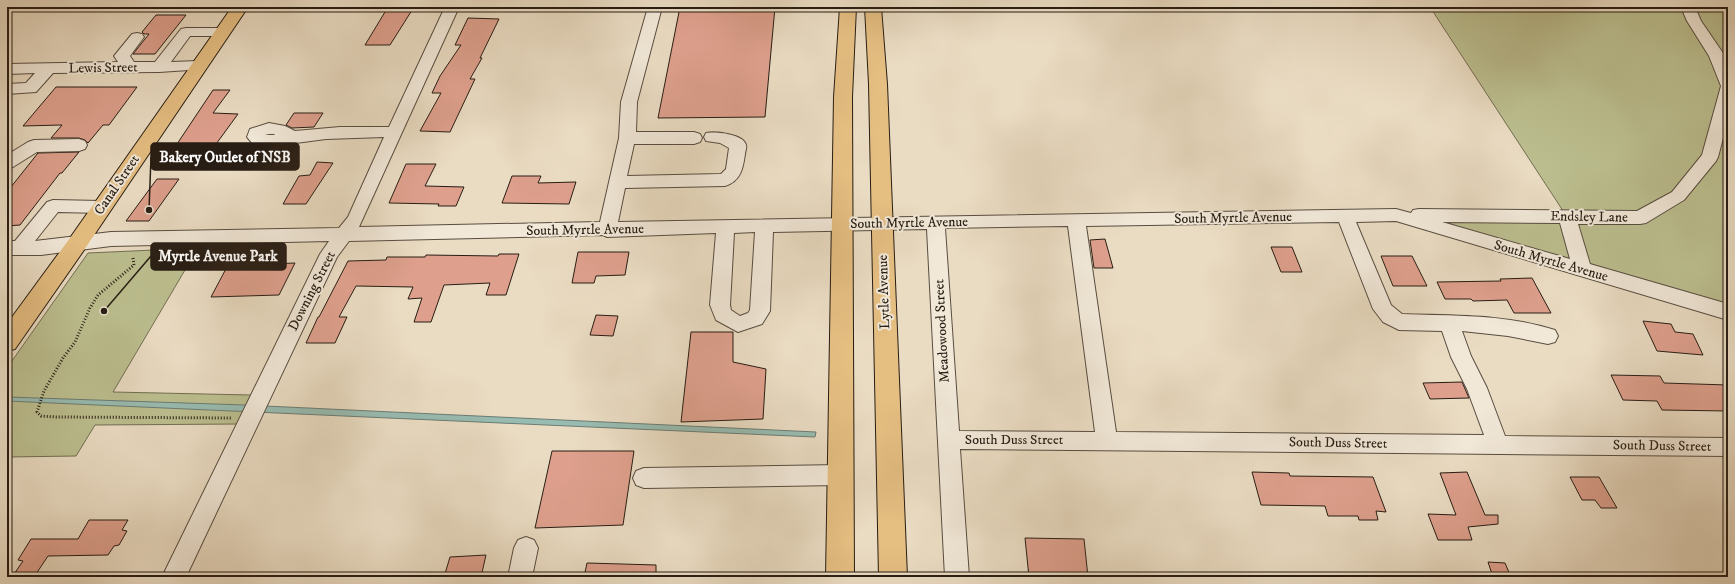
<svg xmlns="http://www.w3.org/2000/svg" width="1735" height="584" viewBox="0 0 1735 584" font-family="'IM FELL DW Pica',serif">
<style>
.green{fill:#bcbf90;stroke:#726e52}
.water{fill:#98bcb2;stroke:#6b7c73}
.building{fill:#dea08d;stroke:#271d14}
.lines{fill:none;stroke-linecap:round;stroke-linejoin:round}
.minor-casing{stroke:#584d40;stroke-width:2}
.major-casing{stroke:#271d14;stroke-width:2}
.path{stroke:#271d14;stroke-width:3;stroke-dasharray:1 2;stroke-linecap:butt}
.minor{fill:#f1e8d8;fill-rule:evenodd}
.major{fill:#e5be82;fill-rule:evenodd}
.labels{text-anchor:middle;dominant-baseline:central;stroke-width:4;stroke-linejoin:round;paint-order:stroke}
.street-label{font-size:14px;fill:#271d14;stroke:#f1e8d8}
.leader{fill:none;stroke:#271d14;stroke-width:1.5}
.callout-dot{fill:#271d14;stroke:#f1e8d8;stroke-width:1.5}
.callout{fill:#271d14;stroke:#271d14;stroke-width:1.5}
.callout-label{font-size:15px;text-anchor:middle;font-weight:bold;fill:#fff}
</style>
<rect width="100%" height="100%" fill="#eadcc3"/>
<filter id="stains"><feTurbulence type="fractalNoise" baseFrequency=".005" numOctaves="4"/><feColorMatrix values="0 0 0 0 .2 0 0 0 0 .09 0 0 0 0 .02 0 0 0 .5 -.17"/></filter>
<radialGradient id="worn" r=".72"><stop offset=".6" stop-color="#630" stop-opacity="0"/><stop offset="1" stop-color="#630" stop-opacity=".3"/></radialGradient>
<path class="green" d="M1430 7H1728V312L1396 215 1567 217Z
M198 248 113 392 251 395 239 424 95 425 76 456 7 457V368L88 253Z"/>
<path class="water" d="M7 397 244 405 816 432 815 437 7 401Z"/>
<path class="building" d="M388 7H414L390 45H365Z
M680 7H775L765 117 658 118Z
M156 15H186L155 54H133L149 34H144L142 32Z
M468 18 499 19 480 58H482L470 79H475L450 132 420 131 441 93H432L440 76 461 45H455Z
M56 87H137L109 125H103L88 143 85 140 79 138H51L62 125 23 126Z
M213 90H230L213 113 238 114 211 151 173 150Z
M294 113H323L314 127 292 128 286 125Z
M79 152 62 173H60L20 225 7 226V192L38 153Z
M317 162 333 163 306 204H283L299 176 310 175Z
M406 164H436L425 186 464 187 456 206H438L439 204 389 203Z
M512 176H541L538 183 576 182 569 204 502 203Z
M157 179H179L149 221H126Z
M1105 239 1113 268H1094L1090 240Z
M1271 247H1292L1302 272H1281Z
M578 252H629L625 275 596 276 594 283H572Z
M499 254H519L506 295H486L490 283 444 285 431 322H414L422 298 408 299 413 287 356 286 339 317H347L335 343H306L318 317H319L348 261 386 260 387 257H425L426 255 498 256Z
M1381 256H1412L1427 286H1393Z
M295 263 279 295 211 297 228 265 268 266 269 264Z
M1532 278 1551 313H1514L1507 300 1473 301 1471 299H1445L1437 282 1501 281 1500 279Z
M596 315 618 316 613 336 590 335Z
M1643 321 1671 324 1675 332 1693 334 1703 355 1657 351Z
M691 332H733V362L766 369 763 419 681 422Z
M1611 375 1660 376 1664 383 1728 385V411L1662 410 1657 401 1623 400Z
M1462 382 1469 398 1430 399 1423 383Z
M552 451H634L623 525 535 528Z
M1252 472 1289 473 1290 476 1373 477 1386 512 1376 511 1378 520H1359L1358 516H1328L1325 506 1261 505Z
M1467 472 1485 515H1498V524L1468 527 1472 540H1438L1428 514 1456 515 1440 473Z
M1570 477H1599L1617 508H1601L1595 500H1582Z
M89 520H128L122 530 127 531 119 545 114 546 108 555 48 556 34 577H12L23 561 18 560 31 539H78Z
M1025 538 1084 539 1088 577H1029Z
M486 555 481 577H444L450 557Z
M1488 562 1505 563 1511 577H1493Z
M587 563 656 565V577H584Z"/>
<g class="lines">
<defs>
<path id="minor" d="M445 7H459L359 227 600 222 619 138 621 102 648 7H662L637 102 636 132H694L700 134 702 138 700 142 694 144H634L627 176 721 174 726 169 729 148 720 143 706 141 704 137 706 133C715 131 744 134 746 145 747 147 745 152 745 154 743 168 741 181 725 186L625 188 618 222 1396 209 1411 213 1413 210 1419 209 1637 211 1672 192 1702 155 1721 86 1709 56 1687 21 1681 7H1695L1701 21 1725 56 1728 65V119L1718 157 1716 161 1684 200 1646 223 1640 224H1578L1590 264 1728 304V320L1396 221 1356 222 1391 305 1402 314C1453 316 1506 314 1555 330L1558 336 1555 342 1548 344 1508 336 1462 331 1471 356 1487 388 1505 436 1728 438V456L960 449 969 577H945L927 229 773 232 770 311 762 324 738 332 716 320 710 305 716 233 607 237 603 235 349 241 337 257 186 577H162L320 254 329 241 111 246 41 255H7V241H15L47 202 53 200 101 201 107 203 110 207 107 211 101 213 58 212 35 241 111 232 339 228 348 217 384 137 326 139 265 147 252 143 247 137 250 129 269 123 285 126 295 131 340 127H389ZM269 134H274L275 135H265ZM1339 222 1373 309 1383 322 1399 330 1442 331 1451 357 1467 389 1484 435 1116 432 1086 226ZM1442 222 1560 223 1570 259ZM1068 226 1095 432 959 431 945 228ZM755 232 750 310 748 313 740 316 731 310 730 305 734 233Z
M186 28H223L228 29 230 32 228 35 223 36H190L171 62 199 61 204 63 207 66 204 69 159 72 53 73 36 92 7 94V84L26 83 35 73 7 74V64L118 62 114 56 132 34 137 33 142 34 144 37 130 56 134 62H155L181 29Z
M79 139 85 141 87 145 85 149 79 151 37 152 13 167 7 169V155L28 142 34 140Z
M840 465 848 468 851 475 848 482 840 485 644 488 636 485 633 478 636 471 644 468Z
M526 537 534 540 538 548 532 577H508L514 548 518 540Z"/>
<path id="major" d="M232 7H248L84 250 15 349 7 351V324L70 238Z
M840 7H856L852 97 854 577H826L834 97Z
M865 7H881L887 84 907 577H879L869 84Z"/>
</defs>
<use href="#minor" class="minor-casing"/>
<use href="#major" class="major-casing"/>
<path class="path" d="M133 258 134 265 98 295 90 308 75 342 63 358 44 391 37 412 41 416 56 417 231 418"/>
<use href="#minor" class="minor"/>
<use href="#major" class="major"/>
</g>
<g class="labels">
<g class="street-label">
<text transform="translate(103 68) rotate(-1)">Lewis Street</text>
<text transform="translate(117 185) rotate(-56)">Canal Street</text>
<text transform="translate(1589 217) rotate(1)">Endsley Lane</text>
<text transform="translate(1233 218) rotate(-1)">South Myrtle Avenue</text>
<text transform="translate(909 223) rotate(-1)">South Myrtle Avenue</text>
<text transform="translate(585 230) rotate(-1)">South Myrtle Avenue</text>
<text transform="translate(1551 261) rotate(16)">South Myrtle Avenue</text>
<text transform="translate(312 291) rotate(-63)">Downing Street</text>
<text transform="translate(884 292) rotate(-92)">Lytle Avenue</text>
<text transform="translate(942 331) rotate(-93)">Meadowood Street</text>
<text x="1014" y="440">South Duss Street</text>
<text transform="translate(1338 443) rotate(1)">South Duss Street</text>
<text transform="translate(1662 446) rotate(1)">South Duss Street</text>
</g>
</g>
<path class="leader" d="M149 210L151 157M104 311L151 256"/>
<g class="callout-dot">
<circle cx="149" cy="210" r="4"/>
<circle cx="104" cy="311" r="4"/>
</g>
<g class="callout">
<rect x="151" y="143" width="148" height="27" rx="4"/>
<rect x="151" y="243" width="135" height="27" rx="4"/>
</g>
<g class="callout-label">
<text x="225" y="162">Bakery Outlet of NSB</text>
<text x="218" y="261">Myrtle Avenue Park</text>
</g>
<rect width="1735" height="584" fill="none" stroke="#eadcc3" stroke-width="24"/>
<rect x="8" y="8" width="1719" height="568" fill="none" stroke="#271d14" stroke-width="2"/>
<rect x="12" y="12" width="1711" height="560" fill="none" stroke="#271d14"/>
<rect width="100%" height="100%" filter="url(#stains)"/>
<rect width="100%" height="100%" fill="url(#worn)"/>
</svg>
